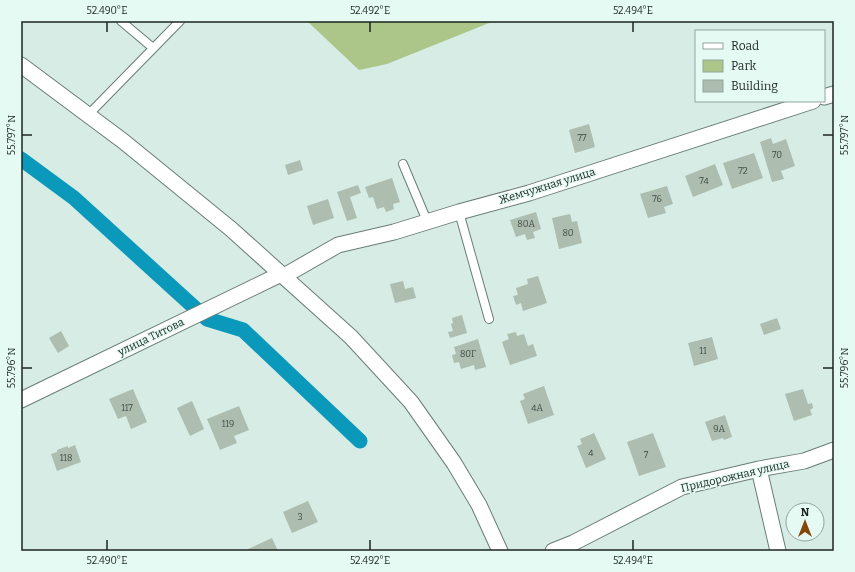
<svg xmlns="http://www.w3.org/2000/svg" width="855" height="572" viewBox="0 0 855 572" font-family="Bitter,serif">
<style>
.green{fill:#abc688}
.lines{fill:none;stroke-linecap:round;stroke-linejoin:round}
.canal{stroke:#0a99bb;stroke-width:15}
.building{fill:#adbdb0}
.service-casing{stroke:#697d77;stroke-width:10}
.minor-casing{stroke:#697d77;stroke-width:17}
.service{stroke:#fff;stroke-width:8}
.minor{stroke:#fff;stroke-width:15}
.ticks{fill:none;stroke:#1c2421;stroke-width:1.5}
.labels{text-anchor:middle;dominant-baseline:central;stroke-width:3;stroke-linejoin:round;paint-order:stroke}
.number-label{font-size:9px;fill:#404a45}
.street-label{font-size:11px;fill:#1c2421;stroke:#e4faf2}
.neatline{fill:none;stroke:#1c2421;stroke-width:1.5}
.ticks-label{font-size:10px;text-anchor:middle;fill:#1c2421}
</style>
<rect width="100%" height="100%" fill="#d6ece5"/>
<path class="green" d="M307 21H494L387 64 359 70Z"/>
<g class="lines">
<path class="canal" d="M21 159 74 198 207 319 243 330 360 441"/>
</g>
<path class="building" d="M589 124 595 147 575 153 569 130Z
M771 138 773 144 786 139 795 166 781 171 784 179 772 182 760 142Z
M754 153 763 178 732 189 723 163Z
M300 160 303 170 288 175 285 165Z
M715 164 723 185 693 197 685 176Z
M392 178 400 202 393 204 394 209 386 212 384 207 377 209 373 197 369 198 365 187Z
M358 185 361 193 350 197 357 218 347 221 337 192Z
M667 186 673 204 664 207 666 213 648 218 640 194Z
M328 199 334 218 313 225 307 206Z
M536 212 541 229 533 232 535 238 527 240 525 234 516 237 510 220Z
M570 214 572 222 577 221 582 243 559 249 552 218Z
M538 276 547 303 523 311 521 303 516 305 513 296 518 295 516 288 528 284 527 279Z
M403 281 405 289 413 287 416 298 395 303 390 284Z
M462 315 467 333 450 338 448 332 453 331 451 324 453 323 452 318Z
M777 318 781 329 764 335 760 324Z
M61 331 69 346 58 353 49 338Z
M516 332 517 336 524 334 528 346 533 344 537 356 510 365 502 342 509 339 507 334Z
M712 337 718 359 694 366 688 343Z
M478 339 486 367 475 370 474 365 461 369 459 362 454 363 452 355 456 354 454 347Z
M544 386 554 415 528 424 520 401 525 399 523 394Z
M133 389 147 422 131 429 126 416 118 419 109 399Z
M803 389 808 404 812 403 813 408 810 410 812 415 794 421 785 394Z
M192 401 204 429 190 436 177 408Z
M239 406 249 430 234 436 237 443 220 450 207 419Z
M725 415 732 437 724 440 723 438 712 441 705 422Z
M594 433 606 459 586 468 577 446 582 444 580 439Z
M653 433 666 467 639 476 627 442Z
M75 445 81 462 57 471 51 454 57 452V450L68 446V448Z
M308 501 318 522 292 533 283 512Z
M272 538 278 551H246V550Z"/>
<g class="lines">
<defs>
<path id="service" d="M121 21 153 48
M88 115 180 21
M403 164 427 221
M459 212 489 319"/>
<path id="minor" d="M21 65 123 141 231 229 351 337 411 402 454 463 479 505 500 551
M824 97 834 94
M284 276 338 245 394 232 459 212 529 193 813 101
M21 400 281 274
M759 469 778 551
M553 551 573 543 682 487 759 469 804 461 834 450"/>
</defs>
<use href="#service" class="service-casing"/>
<use href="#minor" class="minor-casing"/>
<use href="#service" class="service"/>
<use href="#minor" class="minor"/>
</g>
<path class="ticks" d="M107 22V32M370 22V32M633 22V32M22 135H32M823 135H833M22 368H32M823 368H833M107 540V550M370 540V550M633 540V550"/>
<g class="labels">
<g class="number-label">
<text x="582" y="138">77</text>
<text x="777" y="155">70</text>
<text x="743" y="171">72</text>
<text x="704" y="181">74</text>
<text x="657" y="199">76</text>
<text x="526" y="224">80А</text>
<text x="568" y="233">80</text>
<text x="703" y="351">11</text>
<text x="468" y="354">80Г</text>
<text x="127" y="408">117</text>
<text x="537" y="408">4А</text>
<text x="228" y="424">119</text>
<text x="719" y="429">9А</text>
<text x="591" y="453">4</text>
<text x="646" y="455">7</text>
<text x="66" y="458">118</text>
<text x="300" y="517">3</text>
</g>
<g class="street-label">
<text transform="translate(547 186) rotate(-17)">Жемчужная улица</text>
<text transform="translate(151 337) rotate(-26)">улица Титова</text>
<text transform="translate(735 476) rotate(-13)">Придорожная улица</text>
</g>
</g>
<rect width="855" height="572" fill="none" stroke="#e4faf2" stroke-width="44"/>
<rect x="695" y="30" width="130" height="72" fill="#e4faf2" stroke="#94a49e"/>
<rect x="703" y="43" width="20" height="6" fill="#ffffff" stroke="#94a49e"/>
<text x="731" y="50" font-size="12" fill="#1c2421">Road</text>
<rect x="703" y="60" width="20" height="12" fill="#abc688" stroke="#94a49e"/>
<text x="731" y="70" font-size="12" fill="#1c2421">Park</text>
<rect x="703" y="80" width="20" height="12" fill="#adbdb0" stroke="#94a49e"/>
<text x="731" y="90" font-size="12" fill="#1c2421">Building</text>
<g transform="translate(805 522)"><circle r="19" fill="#e4faf2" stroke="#94a49e"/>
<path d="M0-3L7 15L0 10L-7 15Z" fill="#854709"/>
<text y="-6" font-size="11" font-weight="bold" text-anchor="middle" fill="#1c2421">N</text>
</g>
<rect x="22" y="22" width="811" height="528" class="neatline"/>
<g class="ticks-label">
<text x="107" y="14">52.490°E</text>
<text x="370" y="14">52.492°E</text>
<text x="633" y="14">52.494°E</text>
<text transform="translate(11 135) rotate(-90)" y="4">55.797°N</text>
<text transform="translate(844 135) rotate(-90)" y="4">55.797°N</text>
<text transform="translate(11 368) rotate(-90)" y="4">55.796°N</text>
<text transform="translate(844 368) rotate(-90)" y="4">55.796°N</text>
<text x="107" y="564">52.490°E</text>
<text x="370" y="564">52.492°E</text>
<text x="633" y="564">52.494°E</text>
</g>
</svg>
